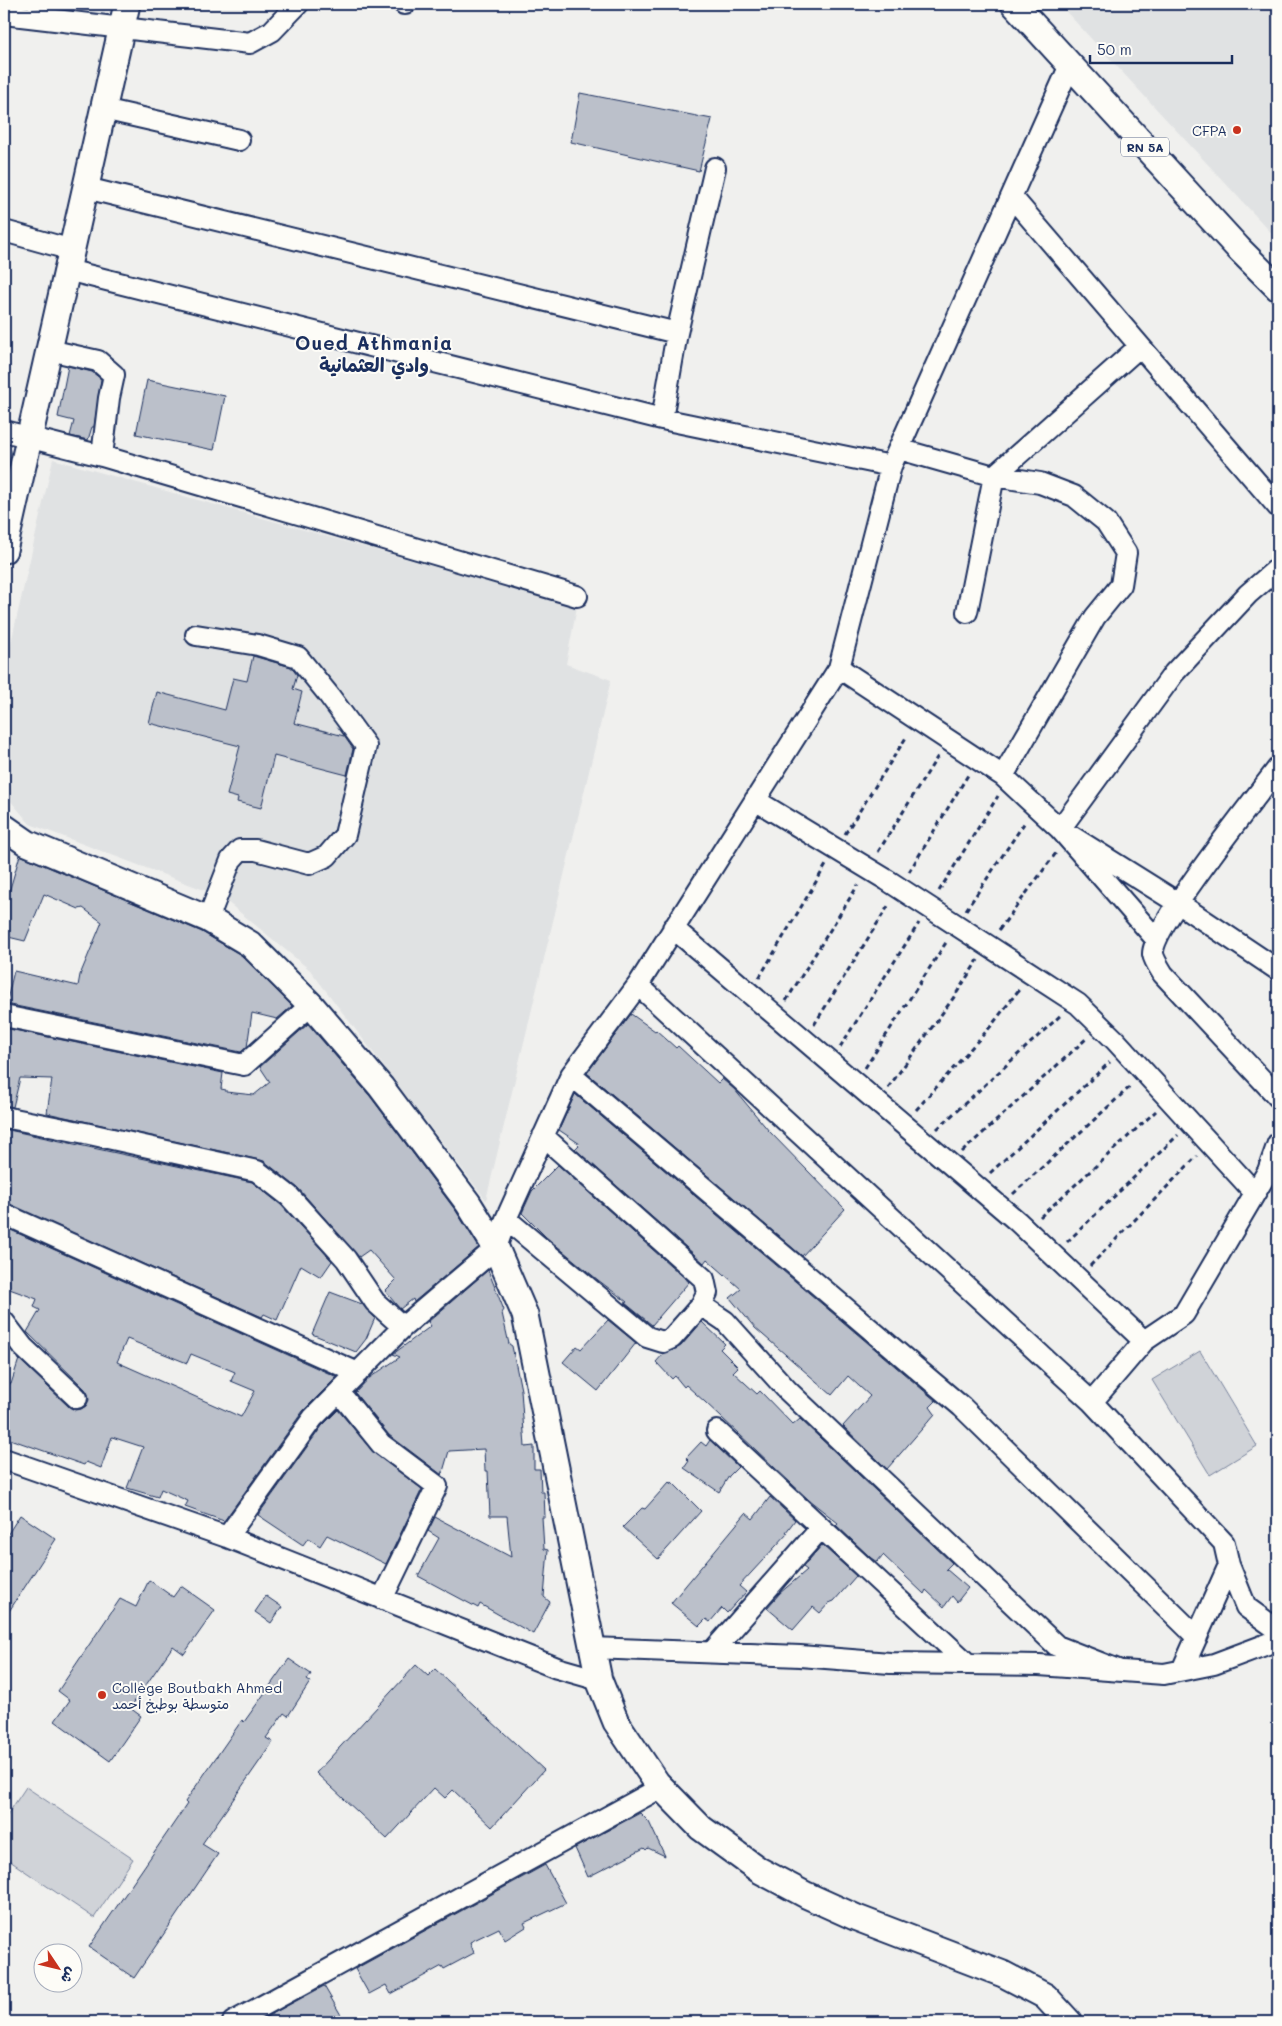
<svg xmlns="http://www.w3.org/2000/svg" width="1282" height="2026" viewBox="0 0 1282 2026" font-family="Mali,'Playpen Sans Arabic',sans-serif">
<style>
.built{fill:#e0e2e3}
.green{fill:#d0d3d8;stroke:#76819b}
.building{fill:#bbc0ca;stroke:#1b2f5e;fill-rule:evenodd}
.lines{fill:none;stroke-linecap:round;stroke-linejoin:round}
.minor-casing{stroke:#1b2f5e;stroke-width:24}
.major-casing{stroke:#1b2f5e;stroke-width:29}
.path{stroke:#1b2f5e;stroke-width:3;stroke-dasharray:5 4;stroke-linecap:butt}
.minor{stroke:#fdfcf7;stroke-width:20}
.major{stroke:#fdfcf7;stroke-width:25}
.poi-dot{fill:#c8321e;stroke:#fdfcf7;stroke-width:2}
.labels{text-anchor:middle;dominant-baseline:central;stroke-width:4;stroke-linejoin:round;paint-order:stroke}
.shield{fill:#fdfcf7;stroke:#5f6c8c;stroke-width:1}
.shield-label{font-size:12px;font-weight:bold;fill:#1b2f5e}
.poi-label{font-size:14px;fill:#1b2f5e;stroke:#fdfcf7;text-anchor:end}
.district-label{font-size:19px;font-weight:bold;letter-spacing:1px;fill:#1b2f5e;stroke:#fdfcf7}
</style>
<rect width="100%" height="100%" fill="#f0f0ee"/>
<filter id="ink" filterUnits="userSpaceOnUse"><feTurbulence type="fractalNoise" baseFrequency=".02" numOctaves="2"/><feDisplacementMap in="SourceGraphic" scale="10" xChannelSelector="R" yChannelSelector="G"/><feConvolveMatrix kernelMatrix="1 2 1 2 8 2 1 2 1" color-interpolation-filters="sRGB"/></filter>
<g filter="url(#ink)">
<path class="built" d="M1059 4H1278V240L1189 144Z
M53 459 577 607 566 664 611 680 486 1200 310 970 220 896 30 824 4 793V673Z"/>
<path class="green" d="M1200 1351 1257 1446 1210 1475 1152 1380Z
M26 1787 133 1859 94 1918 4 1857V1820Z"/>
<path class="building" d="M580 93 712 119 699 171 571 142Z
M68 366 92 372 101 379 94 427H92L88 440 70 436 74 421 58 417Z
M147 380 225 396 214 450 136 434Z
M253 656 291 667 297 675 293 689 302 692 294 723 344 736 353 749 347 775 274 756 261 808 237 802 238 798 227 795 240 746 149 723 157 692 225 710 233 678 247 681Z
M20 855 202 932 241 955 292 1006 277 1019 252 1013 247 1047 241 1052 6 1004 14 971 78 986 80 975 102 922 83 908 79 909 44 894 25 941 4 936V890L9 892Z
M631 1014 655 1031 656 1030 676 1048 678 1046 718 1083 722 1079 734 1089 769 1131 845 1209 802 1256 587 1073Z
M308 1024 370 1096 456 1211 479 1247 414 1302 413 1299 400 1309 385 1291 396 1280 369 1250 359 1257 298 1188 264 1161 47 1113 52 1079 20 1078 13 1107 4 1105V1028L223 1073 221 1089 226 1090V1092L254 1095 270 1082 260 1067Z
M575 1094 936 1401 930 1407 935 1414 887 1469 843 1426 870 1396 848 1376 832 1395 755 1328 730 1298 741 1289 707 1259 704 1263 575 1149 580 1144 559 1130Z
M4 1129 252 1182 281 1205 332 1261 321 1277 301 1265 277 1320 264 1314 262 1317 4 1202Z
M558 1165 689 1282 652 1325 625 1303 627 1302 598 1280 546 1237 522 1213 532 1191Z
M4 1227 337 1377 303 1411 224 1521 185 1507 188 1501 161 1489 158 1497 127 1488 143 1447 112 1437 101 1468 86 1462 84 1465 4 1437V1381L11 1384 19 1359 69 1407 75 1410 81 1409 86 1406 89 1400 88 1394 85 1389 27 1332 40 1310 34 1307 37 1299 4 1287ZM127 1339 187 1363 191 1354 235 1372 231 1381 255 1391 241 1417 117 1362Z
M488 1270 504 1310 502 1313 509 1344 512 1346 521 1390 525 1447 534 1446V1469H540L541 1492H544L545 1517H542L544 1549 548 1550 544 1597 550 1602 533 1634 480 1604 478 1608 418 1576 439 1538 428 1531 435 1517 511 1557 507 1516H490L488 1471H485L484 1449 449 1451 442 1475 389 1435 355 1393 368 1379 400 1357 393 1354 431 1326 428 1322Z
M330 1292 362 1304 375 1318 366 1339 356 1352 312 1334Z
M608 1320 636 1343 598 1391 563 1362 577 1346 581 1349Z
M702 1322 725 1344 720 1349 738 1367 733 1372 757 1394 760 1391 793 1425 800 1419 952 1563 946 1569 968 1588 957 1602 952 1596 944 1607 926 1590 924 1594 883 1555 877 1562 871 1558 836 1525 838 1523 809 1500 705 1402 686 1385 684 1387 675 1376 672 1379 656 1362 664 1353 681 1346Z
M338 1410 374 1453 422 1489 386 1564 327 1535 320 1546 308 1538 303 1545 258 1515 322 1426Z
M710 1440 738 1467 729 1476 719 1492 684 1468 689 1461 686 1458 701 1442 706 1446Z
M669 1482 671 1484 672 1482 701 1511 658 1559 623 1527 642 1508 645 1509Z
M770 1497 795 1520 786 1532 788 1533 739 1586 746 1592 727 1613 722 1608 710 1622 706 1619 699 1626 671 1603 746 1513 753 1519Z
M20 1515 56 1539 4 1619V1540Z
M822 1545 856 1576 834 1601 829 1603 820 1613 813 1607 793 1630 767 1608 780 1593 807 1570 803 1567Z
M149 1580 173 1597 181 1586 215 1610 184 1654 173 1646 130 1708 141 1716 110 1761 55 1721 70 1700 58 1691 120 1599 136 1607Z
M266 1596 282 1607 271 1623 255 1612Z
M289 1659 311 1674 307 1680 310 1682 288 1716 284 1713 266 1738 273 1742 202 1844 218 1854 134 1978 89 1947 187 1804 185 1802 242 1720 244 1722Z
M416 1665 428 1676 435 1669 544 1770 492 1827 453 1790 445 1798 434 1788 387 1839 316 1773Z
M640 1813 649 1822 665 1856 648 1848 646 1850 644 1848 588 1877 575 1848Z
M545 1865 566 1903 524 1923 526 1927 505 1940 499 1928 470 1942 474 1953 444 1969 442 1966 391 1994 386 1985 369 1994 355 1969Z
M324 1986 345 2022H257Z"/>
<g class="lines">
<defs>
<path id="minor" d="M404 4H405
M4 14 250 43 272 31 298 4
M103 109 239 140
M86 188 677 333
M1012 197 1278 507
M4 231 72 250
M67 270 662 419 677 333 715 168
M49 350 98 361 114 375 109 398 102 456
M662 419 891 466
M4 431 102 456 577 596
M899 449 994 476 1040 483 1074 496 1106 522 1126 553 1121 585 1095 617 1003 776
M967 612 994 476 1139 347
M196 635 258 645 298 657 328 694 366 746 345 835 327 856 309 864 256 850H240L231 860 208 919
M839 668 1003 776 1060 829 1178 903 1278 970
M1278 768C1257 796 1151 928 1153 954 1154 960 1160 969 1163 974L1278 1097
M755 800 887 880 1078 1004 1115 1040 1255 1193
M673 928 1017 1221 1144 1341
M1156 939 1060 829 1174 673 1248 594 1278 568
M638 985 1092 1402 1224 1543 1229 1565 1246 1607 1278 1630
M4 1016 244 1065 311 1005
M571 1075 962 1407 1197 1637
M4 1117 85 1133 257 1171 289 1196 346 1259 375 1302 403 1327
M543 1136 704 1279 707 1293 701 1305 725 1321 788 1391 1057 1646 1118 1670
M4 1214 358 1373
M506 1219 647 1337 663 1342 672 1338 701 1305
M4 1322 23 1347 77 1398
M339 1392 381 1444 437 1486 382 1599
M1092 1402 1144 1341 1184 1314 1268 1171 1278 1143
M717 1431 968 1664
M4 1459 227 1537 557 1668 599 1680
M227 1537 313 1418 403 1327 496 1248 506 1219 571 1075 638 985 839 668 891 466 1070 65
M592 1648 800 1656 890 1663 1039 1665 1164 1674 1214 1664 1278 1640
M712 1652 821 1528
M1182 1670 1229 1565
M233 2022 662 1787"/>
<path id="major" d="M1014 4 1239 249 1278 288
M4 550 127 4
M4 827 27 843 208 919 250 944 311 1005 381 1087 468 1203 496 1248 525 1315 599 1680 616 1722 657 1783 701 1828 759 1870 806 1895 857 1918 1003 1974 1045 1996 1069 2022"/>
</defs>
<use href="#minor" class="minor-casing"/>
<use href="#major" class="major-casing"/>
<path class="path" d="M845 834 907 736
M878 852 938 756
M909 872 968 775
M939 891 998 796
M966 910 1025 822
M999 930 1056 853
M759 978 826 865
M786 1001 858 885
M814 1025 890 903
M840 1047 919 923
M865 1068 947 941
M888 1088 954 997 978 960
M916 1110 991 1026 1021 987
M937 1129 1062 1014
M962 1152 1087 1038
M990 1173 1110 1062
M1013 1194 1132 1085
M1040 1217 1156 1111
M1067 1242 1178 1135
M1090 1266 1197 1156"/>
<use href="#minor" class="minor"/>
<use href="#major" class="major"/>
</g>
</g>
<g class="poi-dot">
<circle cx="1237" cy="130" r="5"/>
<circle cx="102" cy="1695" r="5"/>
</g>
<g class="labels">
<rect class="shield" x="1121" y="137.5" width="48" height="19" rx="4"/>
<g class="shield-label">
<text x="1145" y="147">RN 5A</text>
</g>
<g class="poi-label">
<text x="1227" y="130">CFPA</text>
<text x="112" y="1687" text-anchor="start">Collège Boutbakh Ahmed<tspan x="112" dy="16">متوسطة بوطبخ أحمد</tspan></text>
</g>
<g class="district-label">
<text x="374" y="342">Oued Athmania<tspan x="374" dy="22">وادي العثمانية</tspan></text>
</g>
</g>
<rect width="1282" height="2026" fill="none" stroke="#fdfcf7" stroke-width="20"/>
<rect x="10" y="10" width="1262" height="2006" fill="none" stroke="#1b2f5e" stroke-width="2" filter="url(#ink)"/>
<g transform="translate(58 1968) rotate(125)"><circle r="24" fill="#fdfcf7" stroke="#a3aaba"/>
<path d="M0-4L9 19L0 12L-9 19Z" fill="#c8321e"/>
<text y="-8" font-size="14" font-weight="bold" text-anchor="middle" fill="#1b2f5e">ش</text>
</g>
<path d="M1090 55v8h142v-8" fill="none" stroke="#1b2f5e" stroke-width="2.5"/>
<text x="1097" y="55" font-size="15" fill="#1b2f5e" stroke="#fdfcf7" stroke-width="4" paint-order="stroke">50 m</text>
</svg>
